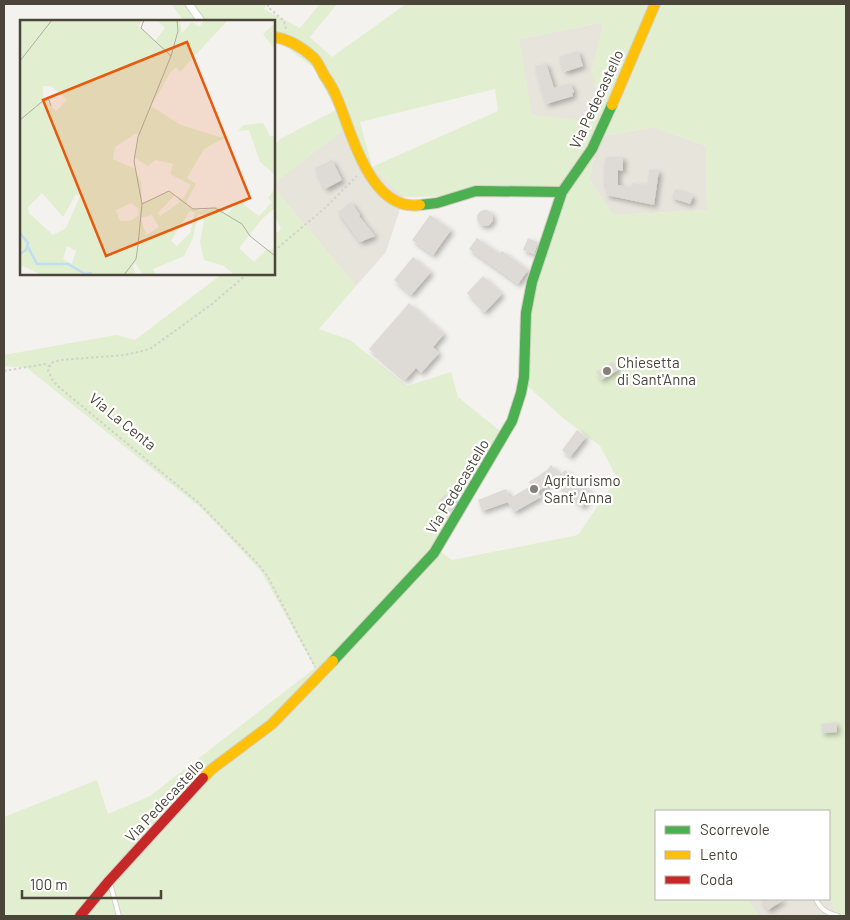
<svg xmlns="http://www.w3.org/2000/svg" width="850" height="920" viewBox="0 0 850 920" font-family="Barlow,sans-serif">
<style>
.residential{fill:#e7e4dc}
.green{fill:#e1eecf;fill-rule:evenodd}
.building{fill:#dedbd6;filter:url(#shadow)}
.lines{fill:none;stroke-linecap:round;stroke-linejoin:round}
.lane-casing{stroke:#d2d0cb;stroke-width:6}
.street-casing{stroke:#d2d0cb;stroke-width:9}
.fast-casing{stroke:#d3cfc5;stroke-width:12}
.slow-casing{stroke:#d3cfc5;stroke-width:12}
.jam-casing{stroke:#d3cfc5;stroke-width:12}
.path{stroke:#d3d2cc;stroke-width:2;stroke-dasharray:2.5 2.5;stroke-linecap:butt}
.lane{stroke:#fdfdfc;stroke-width:4}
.street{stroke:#fdfdfc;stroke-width:7}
.fast{stroke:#4caf50;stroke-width:10}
.slow{stroke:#ffc107;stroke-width:10}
.jam{stroke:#c62828;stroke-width:10}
.poi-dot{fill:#868178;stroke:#fff;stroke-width:2}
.labels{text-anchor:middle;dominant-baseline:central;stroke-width:4.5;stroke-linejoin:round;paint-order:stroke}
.street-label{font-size:15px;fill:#4b4439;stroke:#fff}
.poi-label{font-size:15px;fill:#4b4439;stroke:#fff;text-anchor:start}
.inset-river{fill:none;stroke:#c0ddf1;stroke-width:2.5}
.inset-road{fill:none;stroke:#b0aca6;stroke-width:1}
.view{fill:#e8590c;fill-opacity:0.15;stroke:#e8590c;stroke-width:2.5}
.inset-edge{fill:none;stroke:#4b4439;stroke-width:2.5}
</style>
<defs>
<filter id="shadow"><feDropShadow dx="3" dy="3" stdDeviation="2.5" flood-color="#0004"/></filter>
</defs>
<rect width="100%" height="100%" fill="#f4f2ee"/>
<path class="residential" d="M604 22 592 70 598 100 591 122 531 115 519 39Z
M654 127 706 146 707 210 613 215 589 179 598 137Z
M343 130 353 158H370L372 167 404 197 386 252 356 286 274 188V183Z
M829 896 837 916H759L747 899H829Z"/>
<path class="green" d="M171 4H267L264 9 300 28 320 4H337L310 37 332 57 406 4H846V916H837L829 896V811H656V899H747L759 916H4V817L97 780 108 814 150 796 315 668 261 571 201 508 27 368 4 366V355L116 335 135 340 222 274H274V235L281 229 274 214V188L356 286 319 329 350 340 407 386 451 372 458 397 505 435 433 546 452 560 578 535 617 478 600 446 563 418 522 381V302L532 282 562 193 404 197 372 167 498 111 495 89 360 122 370 158H353L343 131 274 183V146L280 139 336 110 313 67 290 50 274 32V21H184ZM603 22 592 70 598 100 591 121 532 115 519 39ZM654 127 706 146 707 210 613 215 589 179 598 137Z"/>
<path class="building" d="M578 51 583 66 564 72 559 57Z
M546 63 554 88 570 83 574 92 572 93 573 96 546 104 535 66Z
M605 157H623V171L618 170V185L631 188 632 183 648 185 649 170H659L654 205 606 195 607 185H604Z
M332 160 342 180 325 189 315 168Z
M675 189 693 196 690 204 672 198Z
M351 202 360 215 359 216 375 236 360 242 338 212Z
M477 218a8 8 0 1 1 16 0a8 8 0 1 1-16 0Z
M430 215 451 230 433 255 412 240Z
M477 238 500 254 502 251 528 270 518 284 469 249Z
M528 238 538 242 534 254 523 250Z
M413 257 431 272 411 295 394 280Z
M483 276 502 294 485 312 480 309V306L467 293Z
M409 303 444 334 433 347 439 353 421 373 416 368 405 380 369 349Z
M613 362 618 370 601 380 596 372Z
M577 430 586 437 570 457 562 450Z
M551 465 561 475 565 470 593 494 582 507 554 481 537 492 541 497 514 512 508 502 482 511 478 500 506 489 510 498 531 486 529 482 547 470Z
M445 494 457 502 450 515 437 505Z
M836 722 837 732 822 733 821 724Z
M760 899H785L768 910Z"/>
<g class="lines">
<defs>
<path id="lane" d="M110 883 119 916
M816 899C820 909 827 913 838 916"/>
<path id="street" d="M189 4 201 21"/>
<path id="fast" d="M420 205 437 203 476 191 562 192
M333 661 434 553 512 421 521 393 524 377 526 313 532 282 562 192 592 149 612 105"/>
<path id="slow" d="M274 37C288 39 303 48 314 58 318 62 321 69 324 75 329 82 334 90 337 98 352 133 370 212 420 205
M612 105 655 4
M203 778 212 769 272 724 333 661"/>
<path id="jam" d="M80 916 109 881 203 778"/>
</defs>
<use href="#lane" class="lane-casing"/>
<use href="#street" class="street-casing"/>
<use href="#fast" class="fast-casing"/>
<use href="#slow" class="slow-casing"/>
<use href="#jam" class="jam-casing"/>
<path class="path" d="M268 4V7L284 21 286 29
M274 251 325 208 357 176
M247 274 212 304 150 349 125 355 60 360 51 363 48 371 53 381 60 388 199 503 259 565 268 577 315 667
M4 371 45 364 49 366"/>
<use href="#lane" class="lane"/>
<use href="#street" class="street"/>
<use href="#fast" class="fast"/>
<use href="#slow" class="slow"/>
<use href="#jam" class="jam"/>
</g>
<g class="poi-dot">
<circle cx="607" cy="371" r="5"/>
<circle cx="534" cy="489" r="5"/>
</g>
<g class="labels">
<g class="street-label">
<text transform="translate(596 99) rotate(-65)">Via Pedecastello</text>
<text transform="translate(123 421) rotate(39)">Via La Centa</text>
<text transform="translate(457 486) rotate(-59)">Via Pedecastello</text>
<text transform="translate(164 800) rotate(-47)">Via Pedecastello</text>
</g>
<g class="poi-label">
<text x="617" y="362">Chiesetta<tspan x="617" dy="17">di Sant'Anna</tspan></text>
<text x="544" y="480">Agriturismo<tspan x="544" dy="17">Sant' Anna</tspan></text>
</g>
</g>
<g transform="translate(20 20)">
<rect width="255" height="255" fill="#f4f2ee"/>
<path d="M0 0H123L118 6 135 21 145 8 137 0H160L162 13 172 2 179 7 185 0H208L160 52 156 47 150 53 131 86 161 105 200 117 212 114 184 129 167 158 176 164 166 182 172 188 181 191 196 186 207 194 219 181 239 196 252 182 248 178 255 169V188L242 199 219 228 234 242 246 230 255 229V255H214L204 246 184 240 180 222 185 195 178 194 173 218 164 236 133 249 136 255H123L115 243 113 247 116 255H22L3 246 0 249ZM23 66H31L47 80 36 91 23 77ZM115 114 119 115 115 138 128 146 135 140 153 144 150 154 171 165 163 179 156 176 160 182 140 196 138 193 155 175 148 172 122 183 121 162 115 149 93 139 95 127ZM22 173 43 197 56 174 60 176 46 208 33 215 9 193 8 187ZM111 183 118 188 119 195 110 201H100L96 190ZM170 191 175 193 170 213 157 226 151 221ZM132 195 139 207 126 215 121 198ZM47 226 56 231 52 244 43 239ZM255 3V30L243 14ZM243 103 250 116H255V155L240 142 229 110 218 111 224 105Z" fill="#e1eecf" fill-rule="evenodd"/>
<path class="inset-river" d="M0 213 8 223 6 230 0 234M8 227 17 244H48L65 254 72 253"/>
<path class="inset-road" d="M124 0 121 8 151 36M0 41 32 0M0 100 24 80H29L31 86M122 184 149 171 173 189 195 188 222 204 230 216 255 236M104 255 116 239 118 225 122 184 114 141 118 117 151 36 158 11 157 0"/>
<path class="view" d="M167 22 230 178 86 236 23 80Z"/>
<rect width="255" height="255" class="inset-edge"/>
</g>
<rect width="850" height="920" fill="none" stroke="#4b4439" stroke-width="10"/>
<rect x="655" y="810" width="175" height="90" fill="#ffffff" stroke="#b7b4b0"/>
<rect x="665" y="826" width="25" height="8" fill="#4caf50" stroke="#b7b4b0"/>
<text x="700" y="835" font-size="15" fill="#4b4439">Scorrevole</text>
<rect x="665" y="851" width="25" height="8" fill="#ffc107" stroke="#b7b4b0"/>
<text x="700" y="860" font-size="15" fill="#4b4439">Lento</text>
<rect x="665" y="876" width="25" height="8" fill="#c62828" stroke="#b7b4b0"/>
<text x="700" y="885" font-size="15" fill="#4b4439">Coda</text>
<path d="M22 890v8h139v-8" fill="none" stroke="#4b4439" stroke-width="2.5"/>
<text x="30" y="890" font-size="15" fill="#4b4439" stroke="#ffffff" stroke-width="4" paint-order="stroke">100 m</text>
</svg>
